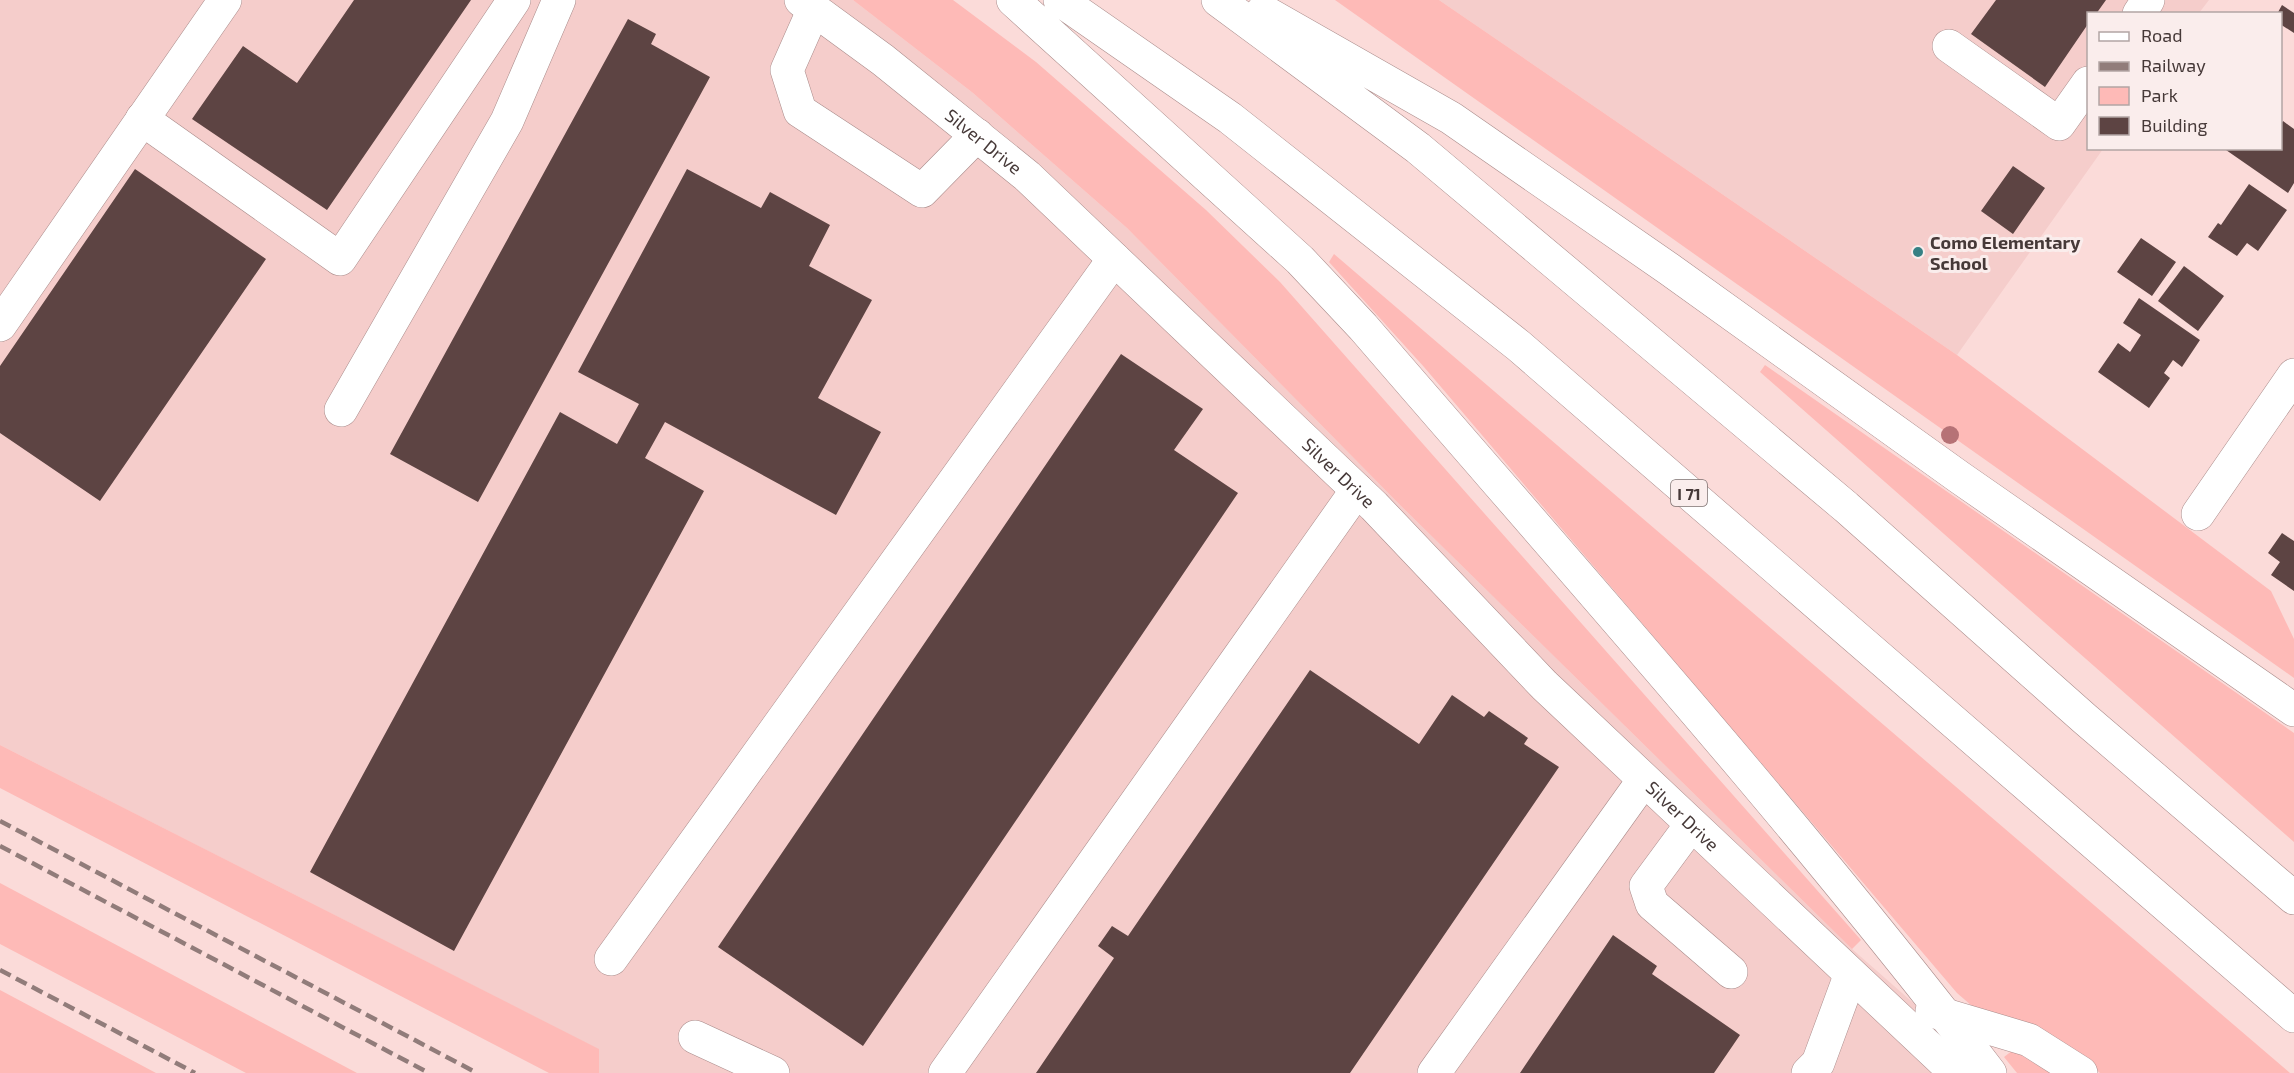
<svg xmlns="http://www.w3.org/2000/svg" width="2294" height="1073" viewBox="0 0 2294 1073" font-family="'Exo 2',sans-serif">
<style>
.built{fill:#f5cdcb}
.green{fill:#febab7}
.building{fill:#5d4443}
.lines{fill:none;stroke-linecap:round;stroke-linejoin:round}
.minor-casing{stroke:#aa8c8b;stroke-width:34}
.highway-casing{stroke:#aa8c8b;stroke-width:34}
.minor{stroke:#fff;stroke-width:33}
.highway{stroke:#fff;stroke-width:33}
.rail{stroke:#917c7a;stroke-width:4.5;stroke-dasharray:12 6;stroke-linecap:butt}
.tree{fill:#b67276}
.poi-dot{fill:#378084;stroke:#faedec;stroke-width:2}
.labels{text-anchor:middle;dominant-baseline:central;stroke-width:6;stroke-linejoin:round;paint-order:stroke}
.shield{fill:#faedec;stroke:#7c6f6e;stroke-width:1.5}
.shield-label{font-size:16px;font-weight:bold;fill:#463938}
.street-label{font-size:18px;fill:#463938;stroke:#faedec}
.poi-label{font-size:18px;font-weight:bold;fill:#463938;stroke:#faedec;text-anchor:start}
</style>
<rect width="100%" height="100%" fill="#fbdbd9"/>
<path class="built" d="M0 0H853L973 93 1127 228 1400 505 1852 949 1993 1073H599L598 1049 0 745Z
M1439 0H2209L2199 13 2088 14V148L2103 149 1957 355Z"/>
<path class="green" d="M853 0H953L1036 62 1206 210 1280 282 1861 940 1852 949 1400 505 1127 228 973 93Z
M1335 0H1439L1957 355 2271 591 2294 639V678Z
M1334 254 2290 1073H2100L2066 1046 1972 1006 1957 993 1424 367 1329 262Z
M1765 365 2294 733V842L1760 372Z
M0 745 599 1049V1073H549L0 788Z
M0 883 357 1073H246L0 944Z
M0 990 156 1073H0Z
M2013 1050 2050 1073H2017L2004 1057Z"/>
<path class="building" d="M354 0H471L327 210 192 119 243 46 297 83Z
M1996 0H2106L2096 14H2088V24L2045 87 1971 34Z
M2282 5 2294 13V33L2280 24V14H2277Z
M628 19 656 34 651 44 710 77 478 502 390 454Z
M2283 121 2294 129V183L2288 193 2226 150 2280 148V125Z
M2013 166 2045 188 2013 234 1981 211Z
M135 169 266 259 100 501 0 433V366Z
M687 169 761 208 770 192 830 225 809 266 872 300 818 398 881 432 836 515 665 422 645 458 704 491 454 951 310 872 560 412 617 444 639 404 578 372Z
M2249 184 2287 210 2258 251 2247 243 2237 256 2208 237 2218 223 2221 225Z
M2141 238 2176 262 2152 296 2117 272Z
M2184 266 2224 296 2198 331 2158 301Z
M2139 298 2200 340 2182 367 2173 360 2164 373 2170 378 2149 408 2098 372 2118 343 2130 352 2141 335 2123 323Z
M1121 354 1203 409 1174 450 1238 493 863 1046 718 947Z
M2282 533 2294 541V591L2271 575 2280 562 2268 553Z
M1310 670 1419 744 1452 695 1484 717 1489 711 1528 738 1524 744 1559 767 1350 1073H1036L1114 958 1098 946 1112 926 1128 936Z
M1613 935 1657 966 1652 974 1740 1035 1714 1073H1520Z"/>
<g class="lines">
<defs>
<g id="minor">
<path id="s1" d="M801 0 883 60 1027 176 1374 506 1544 685 1956 1073"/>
<path d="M814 9 787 70 800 111 922 191 977 135"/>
<path d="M2139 14 2148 0"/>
<path d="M1949 46 2059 124 2088 83"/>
<path d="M142 119 340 259 514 0"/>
<path d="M0 325 225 0"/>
<path d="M341 410 507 121 559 0"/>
<path d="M2198 514 2294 375"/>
<path d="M1691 825 1646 886 1652 904 1731 972"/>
<path d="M611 959 1114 259"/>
<path d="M1932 1011 2029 1040 2081 1073"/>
<path d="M695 1037 773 1073"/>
<path d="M945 1073 1357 490"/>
<path d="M1434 1073 1643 781"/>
<path d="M1808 1073 1818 1063 1850 976"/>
</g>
<path id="highway" d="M1013 0 1300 260 1363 327C1575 573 1792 815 1990 1073
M1060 0 1230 118 1519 346 2294 1016
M1218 0 1418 148 1846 507 2085 719 2294 898
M1263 11 1451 118 1669 269 1959 477 2294 710"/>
</defs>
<use href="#minor" class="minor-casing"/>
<use href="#highway" class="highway-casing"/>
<use href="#minor" class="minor"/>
<use href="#highway" class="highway"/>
<path class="rail" d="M0 821 477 1073
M0 846 429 1073
M0 970 195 1073"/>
</g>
<circle class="tree" cx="1950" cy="435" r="9"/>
<circle class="poi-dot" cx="1918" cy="252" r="6"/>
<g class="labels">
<rect class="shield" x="1671" y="480" width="36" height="26" rx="4.5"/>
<g class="shield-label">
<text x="1689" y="493">I 71</text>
</g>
<g class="street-label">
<text stroke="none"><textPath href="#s1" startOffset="231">Silver Drive</textPath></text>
<text stroke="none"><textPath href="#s1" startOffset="717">Silver Drive</textPath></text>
<text stroke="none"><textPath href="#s1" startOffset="1203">Silver Drive</textPath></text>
</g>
<g class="poi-label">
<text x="1930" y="242">Como Elementary<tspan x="1930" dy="21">School</tspan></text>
</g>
</g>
<rect x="2087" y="12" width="195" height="138" fill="#faedec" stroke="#b2a5a4" stroke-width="1.5"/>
<rect x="2099" y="32" width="30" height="9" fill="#ffffff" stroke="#b2a5a4" stroke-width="1.5"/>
<text x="2141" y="42" font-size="18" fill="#463938">Road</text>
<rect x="2099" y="62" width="30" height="9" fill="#917c7a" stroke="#b2a5a4" stroke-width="1.5"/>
<text x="2141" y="72" font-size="18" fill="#463938">Railway</text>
<rect x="2099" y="87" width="30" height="18" fill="#febab7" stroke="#b2a5a4" stroke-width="1.5"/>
<text x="2141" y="102" font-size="18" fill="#463938">Park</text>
<rect x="2099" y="117" width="30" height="18" fill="#5d4443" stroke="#b2a5a4" stroke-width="1.5"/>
<text x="2141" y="132" font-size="18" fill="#463938">Building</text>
</svg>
